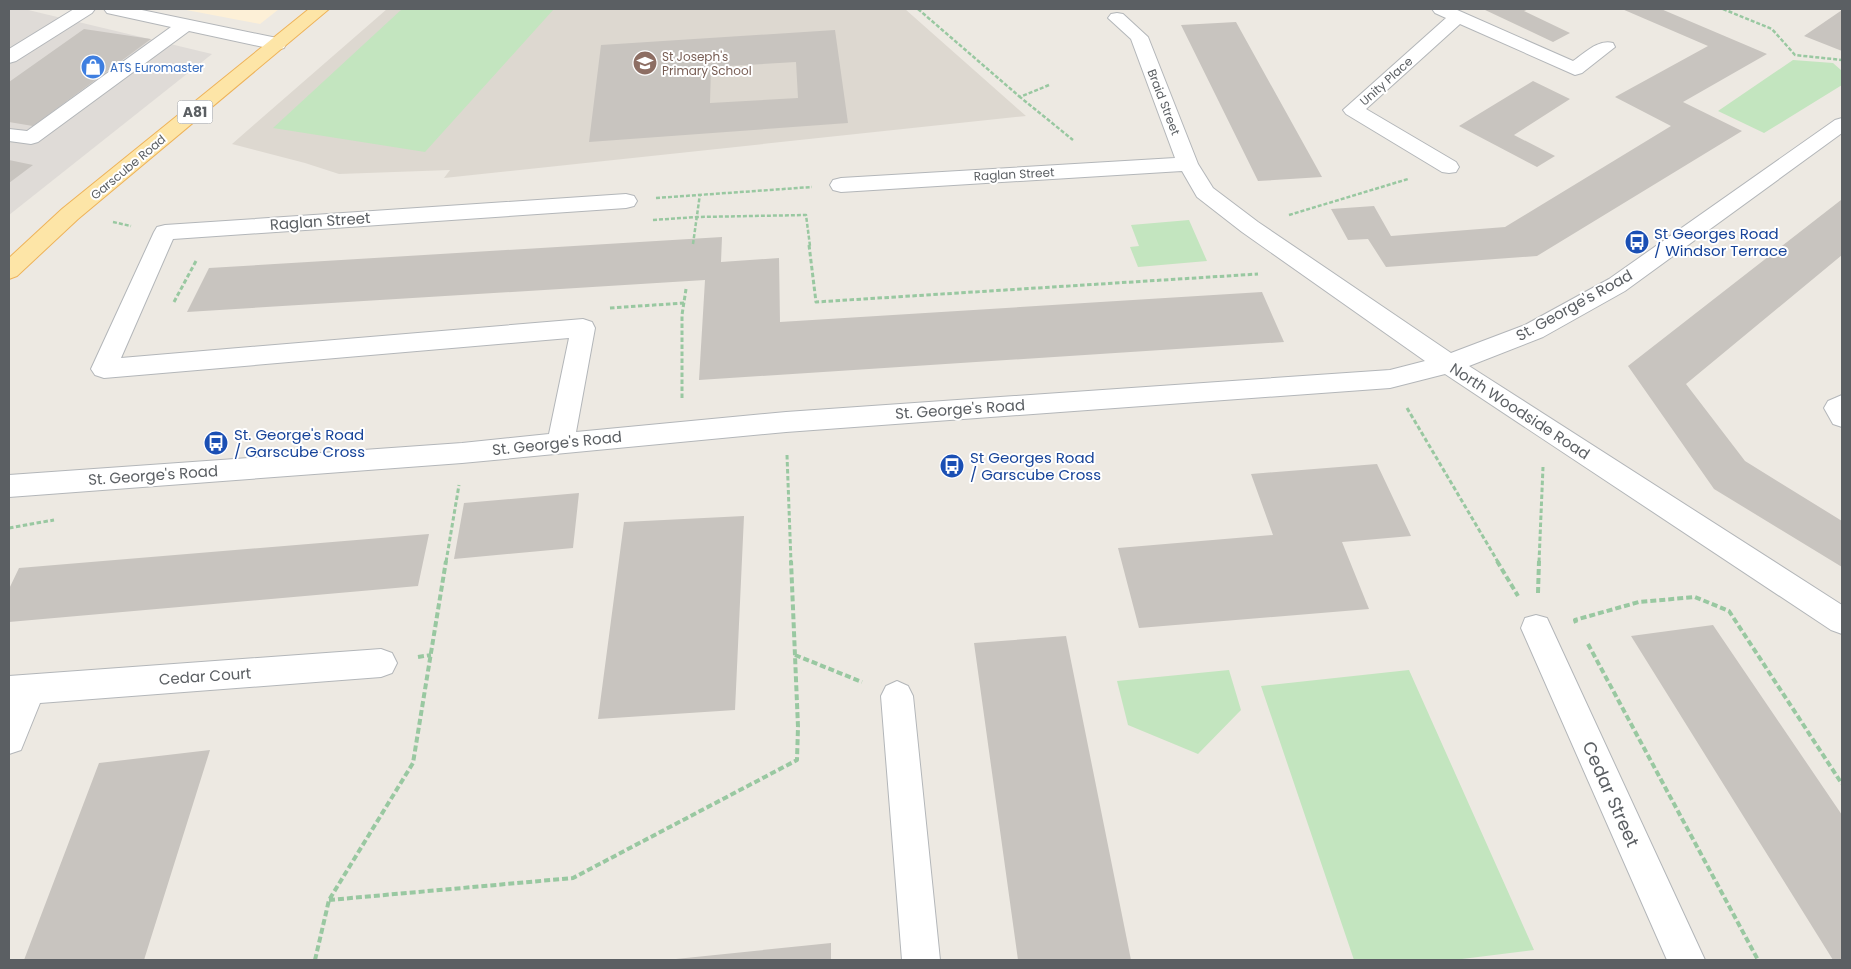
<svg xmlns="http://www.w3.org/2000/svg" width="1851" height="969" viewBox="0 0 1851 969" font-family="Poppins,sans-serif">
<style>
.commercial{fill:#fdf0d7}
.industrial{fill:#dfdbd7}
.education{fill:#ddd8d0}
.green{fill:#c3e5bf}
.building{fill:#c8c4bf;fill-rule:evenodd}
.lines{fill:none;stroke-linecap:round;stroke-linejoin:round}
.minor-casing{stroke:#b3b6b9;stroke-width:2}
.major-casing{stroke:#eeb35a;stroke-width:2}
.path-far2{stroke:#99c8a1;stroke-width:2.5;stroke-dasharray:4 2;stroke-linecap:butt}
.path-far1{stroke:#99c8a1;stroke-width:3;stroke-dasharray:4.5 2.5;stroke-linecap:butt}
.path{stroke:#99c8a1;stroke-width:4;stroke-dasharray:6 3;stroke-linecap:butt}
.minor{fill:#fff;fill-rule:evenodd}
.major{fill:#fde5a7;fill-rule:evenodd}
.labels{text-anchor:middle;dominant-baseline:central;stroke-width:4;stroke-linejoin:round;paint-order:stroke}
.far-education-label{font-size:12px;fill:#785e54;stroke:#fff;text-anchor:start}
.far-shop-label{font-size:12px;fill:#366cbe;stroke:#fff;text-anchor:start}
.far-street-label{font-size:12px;fill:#5b5f63;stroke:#fff}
.shield{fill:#fff;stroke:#8c8f92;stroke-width:1}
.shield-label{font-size:14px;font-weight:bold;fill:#5b5f63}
.street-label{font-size:15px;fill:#5b5f63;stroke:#fff}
.transit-label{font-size:15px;fill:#164399;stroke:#fff;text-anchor:start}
.near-street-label{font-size:18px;fill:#5b5f63;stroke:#fff}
</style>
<rect width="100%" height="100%" fill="#ede9e2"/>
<path class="commercial" d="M181 9H279L260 24Z"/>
<path class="industrial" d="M9 9H24L212 54 9 215Z"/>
<path class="education" d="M387 9H905L1026 116 444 178 450 170 339 174 305 163 232 144Z"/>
<path class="green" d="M402 9H554L425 152 273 128Z
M1793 60 1833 63 1842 71V85L1764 133 1718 111Z
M1189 220 1207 261 1138 267 1130 247 1139 246 1131 225Z
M1229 670 1241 710 1198 754 1128 725 1117 681Z
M1409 670 1534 950 1454 960H1354L1261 686Z"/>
<path class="building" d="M1483 9H1529L1524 11 1570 33 1553 42Z
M1622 9H1661L1767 54 1683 102 1742 131 1537 256 1386 267 1368 239 1348 240 1331 209 1374 206 1391 236 1505 227 1671 126 1615 97 1708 46Z
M1842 10V51L1804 36Z
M1236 22 1322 177 1258 181 1181 25Z
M84 29 151 39 33 126 9 122V82Z
M835 30 848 123 589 142 601 45ZM796 62 798 98 710 103 711 67Z
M1533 81 1570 99 1514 135 1555 156 1537 167 1459 126Z
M9 160 33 165 9 183Z
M1841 200 1842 201V255L1686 384 1745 461 1842 521V567L1714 489 1628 366Z
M722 237 721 262 779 258 780 322 1262 292 1284 342 699 380 705 280 187 312 209 268Z
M1377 464 1411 536 1342 542 1369 609 1139 628 1118 548 1273 535 1251 474Z
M579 493 573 548 454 559 464 503Z
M744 516 735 710 598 719 624 522Z
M429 534 418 586 9 622V589L19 568Z
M1713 625 1842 815V960H1833L1631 636Z
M1066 636 1131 960H1018L974 643Z
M210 750 144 960H24L99 763Z
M831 943V960H676V959Z"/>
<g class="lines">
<defs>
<path id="minor" d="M74 9H95L92 13 16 61 9 63V49Z
M104 9H137L277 38 284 40 286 44 284 48 277 50 189 31 38 142 31 144 9 141V129L27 131 171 27 107 13Z
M1432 9H1455L1573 61C1585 53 1598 39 1613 43L1615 47 1582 73 1575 75 1460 24 1366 109 1456 162 1459 167 1456 172 1449 173 1442 172 1346 114 1343 110 1446 18 1435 13Z
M1117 13 1123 14 1148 37 1198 164 1213 188 1258 222 1451 353 1525 325 1609 279 1835 120 1842 118V133L1625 291 1543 337 1469 366 1842 605V634L1831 630 1445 374 1390 388 786 432 462 463 9 497V475L462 443 549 434 569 338 104 378 95 375 91 369 154 232 157 227 165 225 626 194 634 196 637 201 634 206 626 208 173 239 121 358 583 319 592 322 595 328 576 432 786 412 1390 370 1425 361 1242 232 1197 197 1182 171 841 192 833 190 830 185 833 180 841 178 1175 158 1131 39 1108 18 1111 14Z
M1842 395V427L1833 424 1824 408 1828 401Z
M1536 615 1547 618 1705 960H1667L1521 628 1525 618Z
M381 649 392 653 397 663 392 673 381 677 40 703 21 750 9 754V676Z
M897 681 908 686 913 696 940 960H902L881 696 886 686Z"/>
<path id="major" d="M309 9H329L78 219 17 276 9 279V258L62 209Z"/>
</defs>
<use href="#minor" class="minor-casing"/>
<use href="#major" class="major-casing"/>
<path class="path-far2" d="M918 9 1020 97
M1723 9 1772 29 1795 55 1842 60
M1049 85 1020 97 1073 140
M656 198 812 187
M1289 215 1408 179
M653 220 697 217 806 215 810 246
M113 222 131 226
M693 244 700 194"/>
<path class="path-far1" d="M809 245 816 302 1258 274
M174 302 196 261
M610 308 684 303
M682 398V315L686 289
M1407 408 1498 562
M787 455 791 562
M9 528 54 520
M446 562 459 485
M1539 562 1543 467"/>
<path class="path" d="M1497 561 1518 596
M1538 593 1539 561
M1576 623 1575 620 1639 602 1695 597 1729 611 1842 784
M1588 644 1758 960
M795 655 862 682
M418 657 431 655
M329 900 573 878 797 760 798 727 791 561
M315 960 329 900 413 763 446 561"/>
<use href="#minor" class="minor"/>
<use href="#major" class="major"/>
</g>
<defs>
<symbol id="school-disc" viewBox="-11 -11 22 22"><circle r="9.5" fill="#8d6e63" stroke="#fff"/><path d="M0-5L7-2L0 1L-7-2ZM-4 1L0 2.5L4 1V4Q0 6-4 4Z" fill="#fff"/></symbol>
<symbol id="shop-disc" viewBox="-11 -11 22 22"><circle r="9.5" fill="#3f7fe0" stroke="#fff"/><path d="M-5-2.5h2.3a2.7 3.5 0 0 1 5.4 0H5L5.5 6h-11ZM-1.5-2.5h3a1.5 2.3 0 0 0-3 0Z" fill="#fff"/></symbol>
<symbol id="bus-disc" viewBox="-11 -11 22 22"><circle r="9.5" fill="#1a4fb4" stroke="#fff"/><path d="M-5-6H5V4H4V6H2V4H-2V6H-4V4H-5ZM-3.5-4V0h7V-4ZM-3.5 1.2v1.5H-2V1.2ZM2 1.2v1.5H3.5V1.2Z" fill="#fff"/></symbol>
</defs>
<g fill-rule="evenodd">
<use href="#school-disc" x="631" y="49" width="28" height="28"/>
<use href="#shop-disc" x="79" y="53" width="28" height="28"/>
<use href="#bus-disc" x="1623" y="228" width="28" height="28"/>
<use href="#bus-disc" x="202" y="429" width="28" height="28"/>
<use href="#bus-disc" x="938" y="452" width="28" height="28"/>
</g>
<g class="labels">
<g class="far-education-label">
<text x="662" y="56">St Joseph's<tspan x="662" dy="14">Primary School</tspan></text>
</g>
<g class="far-shop-label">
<text x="110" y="67">ATS Euromaster</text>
</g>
<g class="far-street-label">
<text transform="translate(1386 81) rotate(-42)">Unity Place</text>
<text transform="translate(1164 102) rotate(69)">Braid Street</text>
<text transform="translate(128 167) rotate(-40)">Garscube Road</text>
<text transform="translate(1014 174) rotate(-3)">Raglan Street</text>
</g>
<rect class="shield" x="177.5" y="100.5" width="35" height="23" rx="4"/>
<g class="shield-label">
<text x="195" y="112">A81</text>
</g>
<g class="street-label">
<text transform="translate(320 221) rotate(-4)">Raglan Street</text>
<text transform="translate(1574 305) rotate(-29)">St. George's Road</text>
<text transform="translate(960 409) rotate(-4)">St. George's Road</text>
<text transform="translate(1520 411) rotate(33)">North Woodside Road</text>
<text transform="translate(557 443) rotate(-6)">St. George's Road</text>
<text transform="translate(153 475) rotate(-4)">St. George's Road</text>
<text transform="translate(205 676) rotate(-4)">Cedar Court</text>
</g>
<g class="transit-label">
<text x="1654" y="233">St Georges Road<tspan x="1654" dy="17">/ Windsor Terrace</tspan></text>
<text x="234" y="434">St. George's Road<tspan x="234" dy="17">/ Garscube Cross</tspan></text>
<text x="970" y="457">St Georges Road<tspan x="970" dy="17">/ Garscube Cross</tspan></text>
</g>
<g class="near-street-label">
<text transform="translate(1611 794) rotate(66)">Cedar Street</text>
</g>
</g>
<rect width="1851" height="969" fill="none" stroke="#5b5f63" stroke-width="20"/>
</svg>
